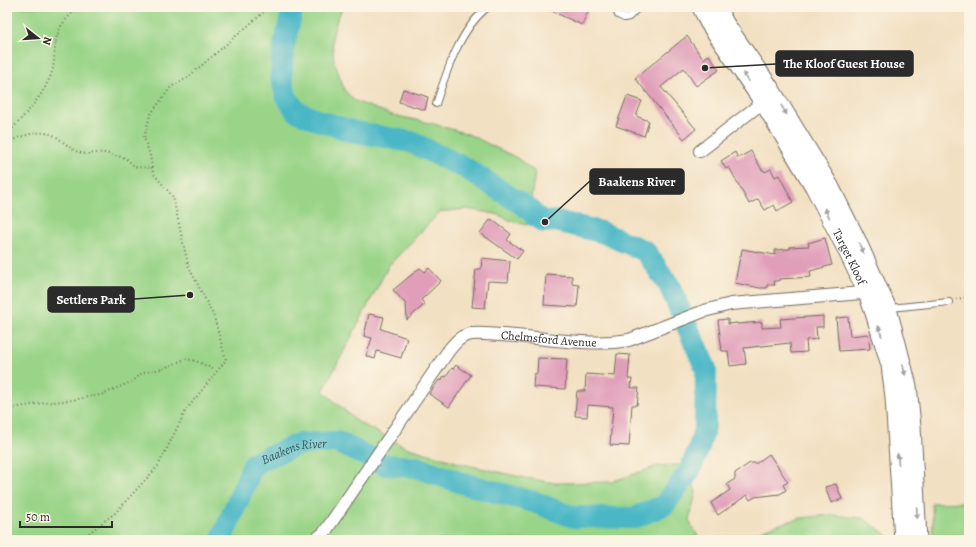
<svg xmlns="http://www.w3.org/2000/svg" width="976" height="547" viewBox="0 0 976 547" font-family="Alegreya,serif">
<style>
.green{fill:#9ad488;stroke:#62805a}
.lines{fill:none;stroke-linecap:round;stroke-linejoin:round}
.river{stroke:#4ab7c6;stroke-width:22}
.building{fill:#e09eb9}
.service-casing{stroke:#716a60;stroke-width:8}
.minor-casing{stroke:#716a60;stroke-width:14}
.secondary-casing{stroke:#716a60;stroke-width:19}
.path{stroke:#716a60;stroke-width:2;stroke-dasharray:1 3;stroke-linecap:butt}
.service{stroke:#fff;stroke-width:6}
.minor{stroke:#fff;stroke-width:12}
.secondary{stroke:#fff;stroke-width:17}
.oneway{fill:#a0a0a0}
.labels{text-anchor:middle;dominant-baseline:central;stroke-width:3;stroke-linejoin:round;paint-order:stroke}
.street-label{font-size:12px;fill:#2b2b2b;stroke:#fcf5e5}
.water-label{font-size:13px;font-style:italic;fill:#365c61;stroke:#fcf5e5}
.leader{fill:none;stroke:#2b2b2b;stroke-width:1.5}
.callout-dot{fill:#2b2b2b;stroke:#fcf5e5;stroke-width:1.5}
.callout{fill:#2b2b2b;stroke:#2b2b2b;stroke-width:1.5}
.callout-label{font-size:13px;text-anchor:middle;font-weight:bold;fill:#fff}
</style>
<rect width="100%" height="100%" fill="#fcf5e5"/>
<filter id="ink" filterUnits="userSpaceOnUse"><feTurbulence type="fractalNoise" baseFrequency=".025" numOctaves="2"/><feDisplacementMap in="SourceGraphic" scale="8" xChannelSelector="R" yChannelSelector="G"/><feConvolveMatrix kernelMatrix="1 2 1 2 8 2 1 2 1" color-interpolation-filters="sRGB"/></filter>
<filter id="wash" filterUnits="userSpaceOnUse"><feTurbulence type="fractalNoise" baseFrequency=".012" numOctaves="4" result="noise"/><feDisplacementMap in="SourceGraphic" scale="16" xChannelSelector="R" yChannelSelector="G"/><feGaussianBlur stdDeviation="0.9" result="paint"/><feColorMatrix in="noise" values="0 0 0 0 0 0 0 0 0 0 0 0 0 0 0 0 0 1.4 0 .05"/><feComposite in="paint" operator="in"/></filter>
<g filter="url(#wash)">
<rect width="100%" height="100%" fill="#f2e0c2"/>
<path class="green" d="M7 7H343L336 22 332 39 334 61 345 91 355 101 392 115 430 123 468 134 517 158 535 172 527 225 512 221 496 214 466 209 440 212 389 265 323 391 358 422 405 447 463 464 525 478 555 483 611 482 658 466 678 465 689 472 696 492 689 521 700 540H7Z
M969 502V540H933L932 503Z
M831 515 863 518 888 536 889 540H736L780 524 801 518Z"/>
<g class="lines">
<path class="river" id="s1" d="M221 540 254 463 299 444 337 442 386 465 416 467 465 484 534 502 573 517 634 518 664 505 689 472 699 448 705 426 706 369 669 285 645 251 601 232 556 221 545 222 535 216 529 209 465 168 411 142 351 131 317 120 296 111 286 96 281 76 284 46 293 7"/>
</g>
<g id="blocks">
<path class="building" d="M543 7H590L582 25Z
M687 36 703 59 709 55 719 70 696 86 684 68 661 87 696 129 684 139 635 78Z
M403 89 428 97 425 110 399 102Z
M627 96 642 101 636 116 649 121 644 136 616 126Z
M751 151 762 170H764L765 172 771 169 775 177 779 175 793 202 777 211 774 205 765 210 758 199 749 204 729 167 726 169 721 161 735 152 738 158Z
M491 219 511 234 507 240 523 251 517 259 480 233Z
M825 238 832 265 810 271 811 277 779 279V281H774L775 285H767V288H760L735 283 740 256H741L742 249 775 255V250L790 249V247L809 246 808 243Z
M482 258 510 261 508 282 488 281 485 308 472 307 476 269H481Z
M420 268 425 272 429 268 441 281 421 300 425 304 407 320 406 304 393 290Z
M546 274 572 276V284L579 285 577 307 544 305Z
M369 314 384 317 381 329 407 338 401 358 377 351 375 359 366 356 372 338 364 336Z
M823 316V327H816L817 339 806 340 807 352 791 353 790 343 744 348 746 364 730 366 728 351H722L718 320 728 319V324L737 323V324L762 322V328L781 327 780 319Z
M848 317 850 336 868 334 870 349 839 351 836 318Z
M617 354 630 355 628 379H632L631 388H639L637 405H632L629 446 610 445 613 407 588 405 587 417 575 416 577 391H585L586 374 615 376Z
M538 358 567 359 565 389 533 387 534 374H537Z
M456 365 471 375 449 407 429 394 439 380 441 381 444 376 446 377 452 368 453 369Z
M769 454 788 482 783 485 786 490 780 494 755 497 750 500 747 495 718 515 711 503 730 490 727 484 735 479V473L750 463H757Z
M836 484 842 499 831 503 825 487Z"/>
</g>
</g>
<g filter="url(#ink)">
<use href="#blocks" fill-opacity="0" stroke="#716a60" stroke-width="1"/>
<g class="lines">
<defs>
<path id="service" d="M615 7 618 15 624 18 629 17 639 7
M436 104C447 70 460 29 488 7
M890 308 949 302"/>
<g id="minor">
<path d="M700 151 763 102"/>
<path id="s2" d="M315 540 324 533 449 350C454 344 459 337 467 335 477 332 490 335 501 335 542 337 589 347 629 340L704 311 731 304 874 292"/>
</g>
<g id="secondary">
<path id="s3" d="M701 7 708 22 763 102 814 187 845 247 867 293 875 316 890 365 894 397 903 540"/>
<path d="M717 7 725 23 769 86 830 186 856 238 888 309 908 386 912 426 918 540"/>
</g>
</defs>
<use href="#service" class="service-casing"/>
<use href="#minor" class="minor-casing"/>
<use href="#secondary" class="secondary-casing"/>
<path class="path" d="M7 134C23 117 42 98 51 75 56 62 53 47 58 33 61 23 71 14 79 7
M7 142C19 138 33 131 46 133 60 135 67 149 81 153 89 155 97 152 105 153 106 153 111 154 111 155 126 158 123 155 135 167L152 168
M956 299 969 297
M7 409 42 403 73 400 104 394 133 381 142 373 162 369 185 359 196 361 213 369
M85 540 90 532 115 513 158 466 186 410 226 360 214 317 188 265 173 197 153 173 150 155 144 138 150 115 171 87 187 78 264 12 267 7"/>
<use href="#service" class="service"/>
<use href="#minor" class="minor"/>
<use href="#secondary" class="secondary"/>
</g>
<defs><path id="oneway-solid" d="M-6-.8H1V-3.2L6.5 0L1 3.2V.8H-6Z"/></defs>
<g class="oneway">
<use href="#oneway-solid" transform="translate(746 77) rotate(-125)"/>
<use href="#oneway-solid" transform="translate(784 110) rotate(58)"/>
<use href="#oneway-solid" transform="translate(827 213) rotate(-117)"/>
<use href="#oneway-solid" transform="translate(861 248) rotate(66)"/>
<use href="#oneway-solid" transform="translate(880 331) rotate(-108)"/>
<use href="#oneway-solid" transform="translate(904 370) rotate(77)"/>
<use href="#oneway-solid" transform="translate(898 459) rotate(-94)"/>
<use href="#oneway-solid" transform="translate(917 513) rotate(87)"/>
</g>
</g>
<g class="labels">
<g class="street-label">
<text stroke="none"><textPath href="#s3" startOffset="291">Target Kloof</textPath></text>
<text stroke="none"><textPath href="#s2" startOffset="339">Chelmsford Avenue</textPath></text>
</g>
<g class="water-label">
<text stroke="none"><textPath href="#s1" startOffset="126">Baakens River</textPath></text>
</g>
</g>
<path class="leader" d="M705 68L776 64M545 222L590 181M190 295L134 299"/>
<g class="callout-dot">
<circle cx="705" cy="68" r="4"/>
<circle cx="545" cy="222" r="4"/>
<circle cx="190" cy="295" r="4"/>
</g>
<g class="callout">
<rect x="776" y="51" width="137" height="25" rx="4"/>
<rect x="590" y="169" width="94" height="25" rx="4"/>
<rect x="48" y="287" width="86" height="25" rx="4"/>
</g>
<g class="callout-label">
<text x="844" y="68">The Kloof Guest House</text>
<text x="637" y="186">Baakens River</text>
<text x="91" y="304">Settlers Park</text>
</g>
<rect width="976" height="547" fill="none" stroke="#fcf5e5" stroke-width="24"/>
<g transform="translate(38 38) rotate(107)" stroke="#fcf5e5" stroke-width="3" paint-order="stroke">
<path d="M0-3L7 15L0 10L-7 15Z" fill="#2b2b2b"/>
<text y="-6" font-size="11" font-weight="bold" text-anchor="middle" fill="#2b2b2b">N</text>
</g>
<path d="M20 521v6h92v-6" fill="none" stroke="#2b2b2b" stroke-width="2"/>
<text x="26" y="521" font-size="12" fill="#2b2b2b" stroke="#fcf5e5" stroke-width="3" paint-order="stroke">50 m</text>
</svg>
